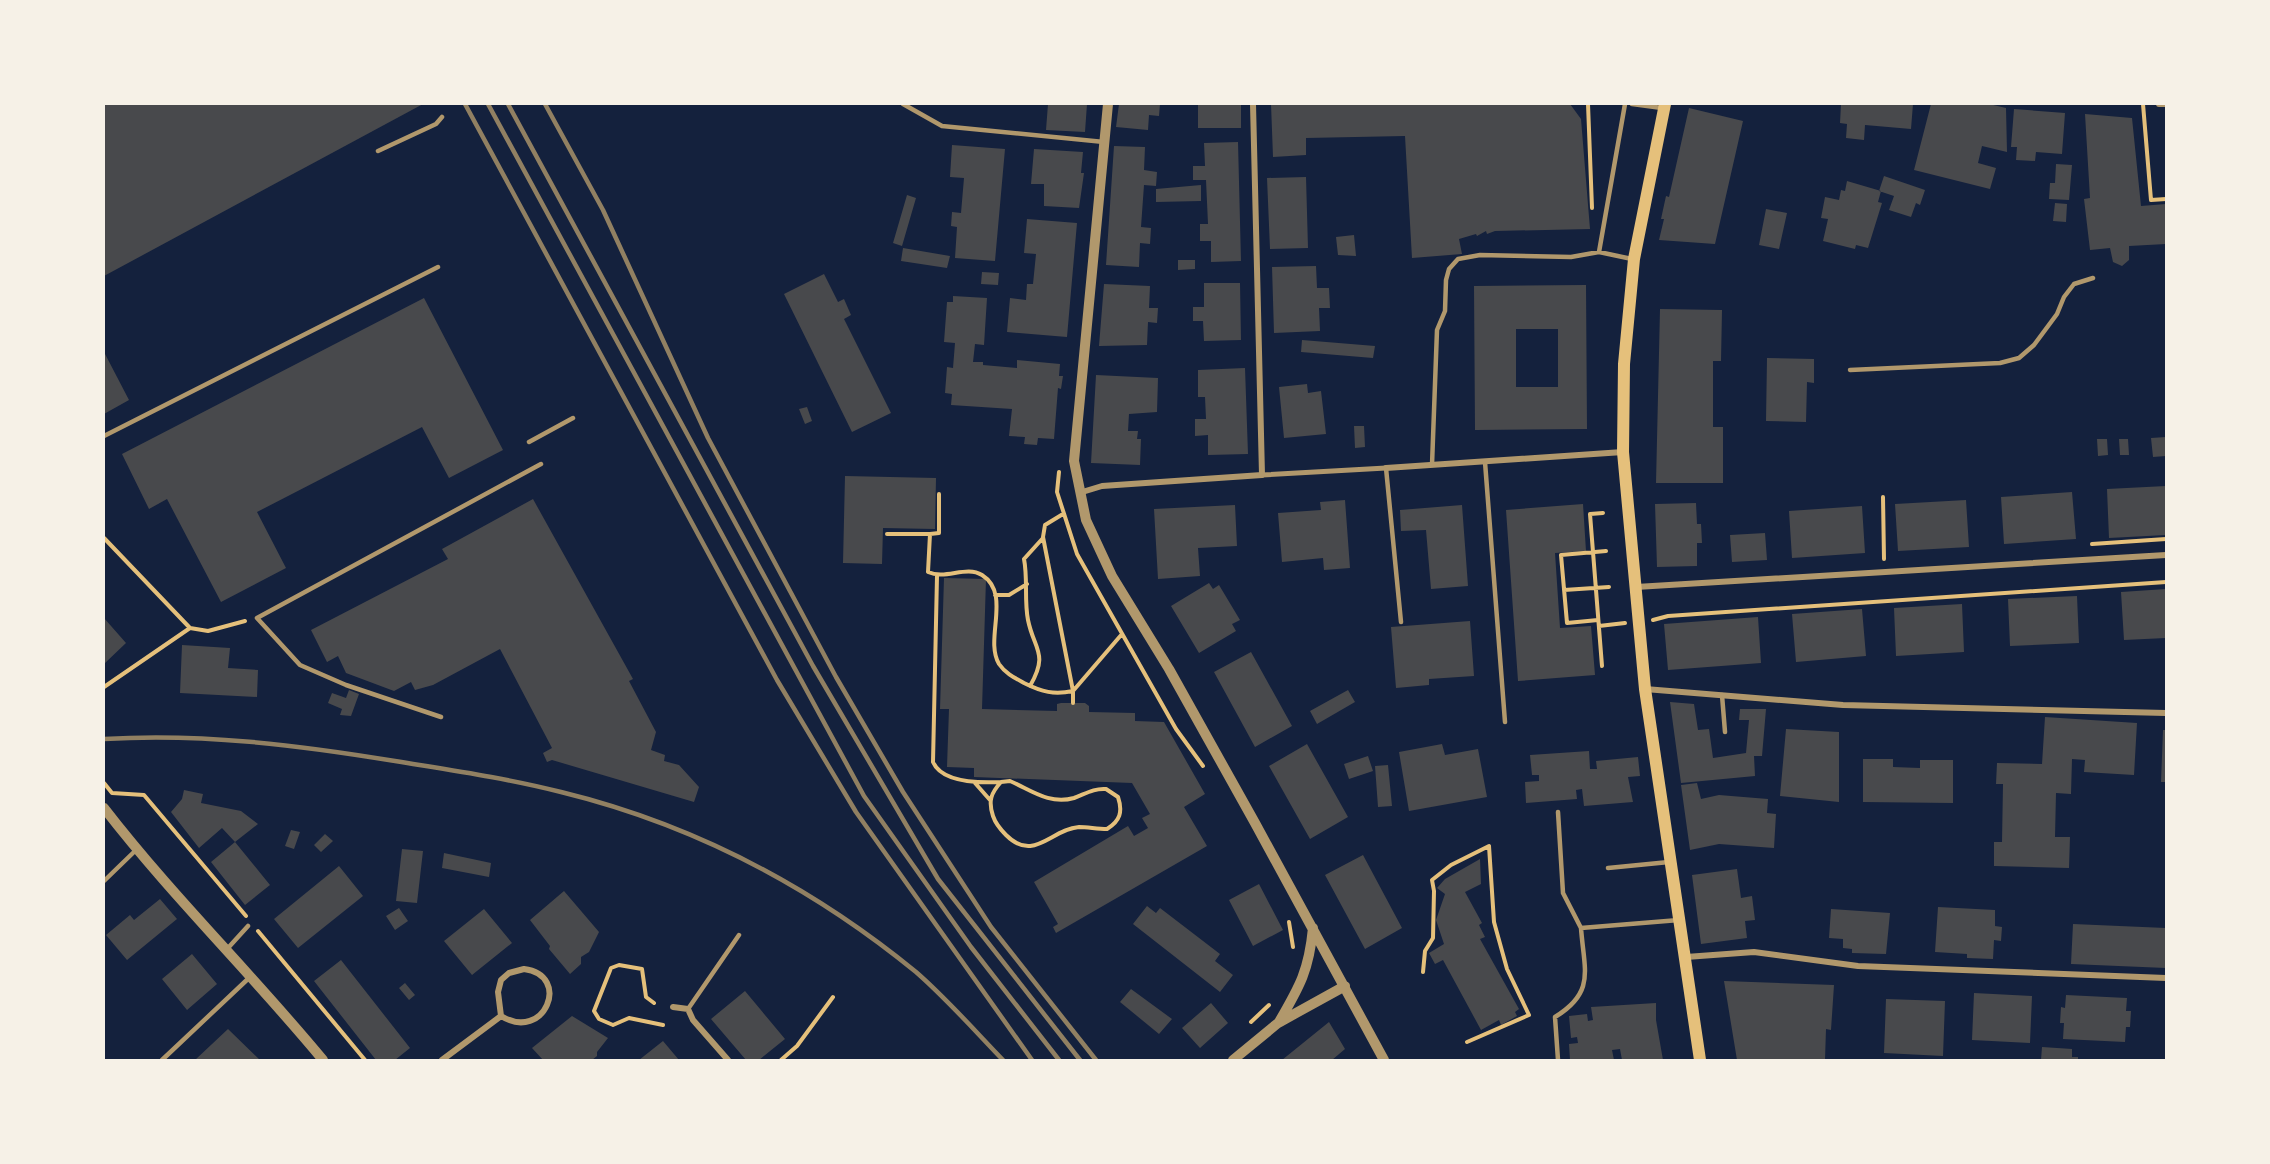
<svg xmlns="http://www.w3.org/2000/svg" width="2270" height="1164" viewBox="0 0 2270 1164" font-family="Poppins,sans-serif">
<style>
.building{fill:#48494c;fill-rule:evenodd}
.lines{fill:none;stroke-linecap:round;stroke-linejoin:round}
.path{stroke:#e5c07b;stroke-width:4}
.service{stroke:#b1986c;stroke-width:4.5}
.pedestrian{stroke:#b1986c;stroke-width:5}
.minor{stroke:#b1986c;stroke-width:6}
.tertiary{stroke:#b1986c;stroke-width:10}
.secondary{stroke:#e5c07b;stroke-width:12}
.rail{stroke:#918062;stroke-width:4.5}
</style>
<rect width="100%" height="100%" fill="#14213d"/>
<path class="building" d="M104 104H423L104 276Z
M1048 104H1087L1085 132 1046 130Z
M1119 104H1160L1159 116 1149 115 1148 130 1116 127Z
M1198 104H1241V128H1198Z
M1271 104H1570L1581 119 1590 229 1495 231 1487 234 1486 231 1477 236 1476 234 1459 239 1462 254 1412 258 1405 136 1306 138V155L1273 157Z
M1841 104H1913L1911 129 1865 125 1864 140 1846 138 1847 124 1840 123Z
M1931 104H1989L2006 108 2007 152 1982 146 1978 163 1996 168 1990 189 1914 170Z
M1689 108 1743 121 1715 244 1659 240 1664 219H1661L1666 196 1669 197Z
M2014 109 2065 113 2062 154 2036 152 2035 161 2016 160 2017 147H2011Z
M2085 114 2132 118 2141 206 2166 204V244L2129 246V260L2122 266 2113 262 2110 248 2090 250 2084 199 2090 198Z
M1238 142 1241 261 1211 262V241H1200V224H1208L1206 180H1193V166H1205L1204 143Z
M952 145 1005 149 995 261 955 258 957 227 951 226 952 212 961 213 964 178 950 177Z
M1114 146 1145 147 1144 170 1157 172 1156 186 1144 185 1141 227 1151 228 1150 244 1140 243 1139 267 1106 265Z
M1034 149 1083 152 1081 173H1084L1079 208 1044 206V184H1031Z
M2056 164 2072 165 2069 200 2049 199 2050 183H2055Z
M1884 176 1925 190 1920 205 1916 203 1911 217 1889 210 1894 196 1879 191Z
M1306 177 1308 248 1270 249 1267 178Z
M1847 181 1881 191 1878 202 1882 203 1868 248 1856 245 1855 249 1823 241 1828 219 1821 218 1825 197 1839 200 1841 190 1845 191Z
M1201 185V201L1156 202V189Z
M907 195 916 198 902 246 893 243Z
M2055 203 2067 204 2066 222 2053 221Z
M1766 209 1787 213 1779 249 1759 245Z
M1027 219 1077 223 1067 337 1007 332 1010 298 1026 300 1027 284H1033L1036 254 1024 253Z
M1354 235 1356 256 1338 255 1336 237Z
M903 248 950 256 947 268 901 261Z
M1178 260H1195V269L1178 270Z
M1316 266 1317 288H1329L1330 308H1319L1320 331 1274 333 1272 267Z
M982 272 999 273 998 285 981 284Z
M824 274 838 302 844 299 851 315 844 319 891 413 852 432 784 294Z
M1204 283H1240L1241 340 1204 341 1203 321H1193V307H1204Z
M1104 284 1150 286 1149 308H1158L1157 323 1148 322 1147 345 1099 346Z
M1586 285 1587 429 1475 430 1474 286ZM1516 329H1558V387H1516Z
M953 296 987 298 984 345 975 344 973 362H983V365L1017 368V360L1060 364 1059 376H1063L1061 389 1058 388 1054 439 1038 438 1037 445 1024 444 1025 437 1009 436 1012 409 951 405 952 394 945 393 947 367 953 368 955 343 944 342 947 302H953Z
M424 298 503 450 449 478 422 427 257 512 286 568 221 602 167 499 149 509 122 454Z
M1660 309 1722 310 1721 361H1713V427H1723V483H1656Z
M1302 340 1375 346 1373 358 1301 352Z
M104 352 129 400 104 414Z
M1767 358 1814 359V383L1807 382 1806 422 1766 421Z
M1245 368 1248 454 1208 455V435L1195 436V419H1206L1205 397H1198V370Z
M1096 375 1158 378 1157 412 1129 414 1128 431H1138L1137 439H1141L1140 465 1091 463Z
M1307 384 1308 393 1321 391 1326 434 1284 438 1279 387Z
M807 407 812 421 805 424 799 409Z
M1354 426H1364L1365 447 1355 448Z
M2166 437V456L2153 457 2151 438Z
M2097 439H2107L2108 455 2098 456Z
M2119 439H2128L2129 455H2120Z
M845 476 936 478 935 529 883 528 882 564 843 563Z
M2166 486V535L2109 538 2107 489Z
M2072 492 2076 539 2004 544 2001 497Z
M533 499 633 679 629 681 656 732 651 750 665 755 664 761 679 765 699 787 694 802 552 760 547 762 543 753 552 748 500 649 433 685 415 690 411 682 394 691 346 673 338 656 327 662 311 630 448 559 442 549Z
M1345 500 1350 568 1324 570 1323 558 1282 562 1278 513 1321 510 1320 502Z
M1966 500 1969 547 1898 551 1895 504Z
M1696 503 1697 524H1701L1702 543H1697V566L1657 567 1655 504Z
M1583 504 1586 551 1555 553 1560 628 1591 626 1595 675 1518 681 1506 510Z
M1235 505 1237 546 1198 548 1200 576 1158 579 1154 509Z
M1462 505 1468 586 1431 589 1426 530 1401 531 1400 510Z
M1862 506 1865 553 1792 558 1789 511Z
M1765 533 1767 560 1732 562 1730 535Z
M944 578 986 579 982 709 1057 711V704L1061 703H1085L1089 706V712L1135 713V721L1164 722 1205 794 1184 807 1207 846 1056 933 1053 927 1058 924 1034 882 1128 826 1134 836 1148 828 1142 818 1150 814 1132 783 974 777V768L947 767 949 709H940Z
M1209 583 1213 589 1219 585 1240 620 1232 624 1236 631 1199 653 1171 606Z
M2166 589V638L2124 640 2121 592Z
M2077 596 2079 643 2010 646 2008 599Z
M1962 604 1964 652 1896 656 1894 608Z
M1862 609 1866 656 1796 662 1792 614Z
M1758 617 1761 663 1668 670 1664 624Z
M104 618 126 643 104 664Z
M1470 621 1474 676 1429 679V685L1396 688 1391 627Z
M182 645 230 648 228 668 258 670 257 697 180 693Z
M1251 652 1292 726 1255 747 1214 672Z
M349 690 359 694 351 716 340 715 342 709 328 703 332 693 346 698Z
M1348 690 1355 702 1317 724 1310 711Z
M1670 702 1694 704 1698 730 1709 729 1713 758 1746 753 1749 720H1739L1740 709H1766L1762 756H1754L1755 776 1681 783Z
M2045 717 2137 723 2134 775 2084 772 2085 760 2072 759 2071 794 2056 793 2055 837H2070L2069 868 1994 866V842H2002L2003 784H1996L1997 763 2042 764Z
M1786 729 1839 732V802L1780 796Z
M2163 730H2166V782H2161Z
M1307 744 1348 817 1310 839 1269 766Z
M1442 744 1445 755 1478 749 1487 797 1409 811 1399 752Z
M1589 751 1590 769H1597L1596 761 1638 757 1640 776 1628 777 1633 802 1584 806 1582 789 1576 790 1577 799 1526 803 1525 782 1539 781V775H1532L1530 755Z
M1368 756 1373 771 1349 779 1344 764Z
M1863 759H1893V767L1920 768V760H1953V803L1863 802Z
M1388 765 1392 806 1378 807 1375 766Z
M1697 783 1701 799 1719 795 1768 799 1767 813 1776 814 1774 848 1719 844 1690 850 1681 785Z
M184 790 203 794 201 803 241 811 258 824 235 842 222 828 199 848 171 812 182 799Z
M291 830 300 832 294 849 285 846Z
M325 834 333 841 321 852 314 845Z
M235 842 270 885 245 905 211 862Z
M402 849 423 851 417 903 396 901Z
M444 853 491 863 489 877 442 868Z
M1363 855 1402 928 1365 949 1325 875Z
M1480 859 1481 884 1465 892 1482 923 1479 925 1485 937 1480 939 1519 1009 1515 1012 1517 1016 1501 1025 1499 1020 1481 1030 1443 960 1435 964 1429 953 1444 944 1436 920 1445 894 1437 888 1445 879Z
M339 866 363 896 298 948 274 919Z
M1737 869 1741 898 1752 896 1755 920 1745 921 1747 938 1701 944 1692 875Z
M1259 884 1283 930 1253 946 1229 900Z
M564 891 599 932 589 952 581 957V964L570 974 549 949 550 946 530 920Z
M160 899 177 919 127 960 106 935 130 915 134 920Z
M1147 906 1156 913 1160 908 1220 954 1215 961 1233 975 1220 992 1133 924Z
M1938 907 1995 910V926L2002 927 2001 941 1994 940 1993 959 1967 958V954L1935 952Z
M399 908 408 921 395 930 386 916Z
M484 909 512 943 472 975 444 941Z
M1831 909 1890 913 1886 954 1852 953V949L1843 948V939L1829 938Z
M2073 924 2166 928V968L2071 964Z
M192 954 217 984 187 1010 162 979Z
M341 960 410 1048 395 1060H376L314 981Z
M1724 981 1834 985 1831 1030 1826 1029 1825 1060H1737Z
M405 983 415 995 409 1000 399 988Z
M1131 989 1172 1019 1159 1034 1120 1002Z
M745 991 785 1039 759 1060H746L711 1019Z
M1974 993 2032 996 2030 1043 1972 1040Z
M2066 995 2127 998 2126 1011H2131L2130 1027H2126L2125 1042 2063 1039 2064 1023H2060L2061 1007 2065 1008Z
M1886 999 1945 1001 1943 1056 1884 1053Z
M1211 1003 1228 1023 1200 1048 1182 1028Z
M1656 1003V1020L1663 1060H1622L1620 1049 1612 1050 1614 1060H1570L1569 1044 1578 1043 1577 1037 1571 1038 1569 1016 1587 1014 1588 1021 1593 1020 1591 1007Z
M572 1016 608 1038 597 1052V1056L592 1060H543L532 1048Z
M1329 1022 1345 1049 1332 1060H1282Z
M228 1029 260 1060H195Z
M663 1041 679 1060H639Z
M2042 1047 2072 1049V1057H2078V1060H2041Z"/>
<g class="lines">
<path class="path" d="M1588 104 1592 208
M2143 104 2151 200 2166 199
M1059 472 1057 492 1077 554 1176 729 1203 766
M1883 497 1884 559
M1063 514 1045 525 1043 537 1073 691 1122 634
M887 534H930L928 572C946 580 966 565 982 575 1012 594 984 639 999 664 1005 673 1015 678 1024 683 1042 692 1054 695 1073 691V703
M930 534 939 533V494
M104 538 190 628 208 631 245 621
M2092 544 2166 539
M937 576 933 762C942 783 981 783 1001 782
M1564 590 1609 587
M995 595H1009L1027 584
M1598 620 1567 623 1561 555 1606 551
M1653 620 1668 616 2166 582
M1599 626 1625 623
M1602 666 1590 514 1603 513
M1030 686C1049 653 1034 650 1028 620 1024 600 1028 579 1024 559L1043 538
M104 687 190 628
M1010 781C1031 790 1049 805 1074 798 1085 794 1094 788 1106 789L1118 797C1123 812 1120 821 1107 829 1097 829 1088 827 1079 827 1051 829 1034 863 1006 835 1001 830 995 822 993 816 988 801 991 793 1001 782Z
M104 783 112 793 144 795 246 916
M975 783 990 800
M1289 922 1293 947
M258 931 365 1060
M1423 972 1425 951 1433 938 1434 891 1432 880 1451 865 1489 846 1494 922 1507 969 1529 1015 1467 1042
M654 1003 646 997 642 969 619 965 611 968 594 1011 599 1019 613 1025 629 1018 663 1025
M1251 1022 1269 1005
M781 1060 797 1046 833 997"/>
<path class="service" d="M903 104 942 126 1104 142
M1632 104 1662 108
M378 151 436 124 442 117
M1599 252 1625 104
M1850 370 2000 363 2019 358 2034 345 2057 314 2064 297 2074 284 2093 278
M104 436 438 267
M529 442 573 418
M1485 462 1505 722
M1432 465 1437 330 1445 311 1446 280 1449 269 1458 259 1480 255 1571 257 1599 252 1632 259
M1386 468 1401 622
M1722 695 1725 732
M441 717 346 685 300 665 257 618 541 464
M1558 812 1563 893 1581 928
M1608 868 1669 862
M104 881 136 850
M228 948 248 926
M688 1009 739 935
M162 1060 250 977
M1558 1060 1555 1017C1596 992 1584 970 1581 928L1679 920"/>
<path class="pedestrian" d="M1262 475 1386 468"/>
<path class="minor" d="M2159 104H2166
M1386 468 1623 452
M1079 493 1102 486 1262 475 1253 104
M1636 587 2166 555
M1645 689 1843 705 2166 713
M1686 957 1754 952 1858 966 2166 978
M524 969C572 975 545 1043 501 1016L498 992 501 980 509 973Z
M673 1007 688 1009 693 1020 728 1060
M442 1060 501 1016"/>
<path class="tertiary" d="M1108 104 1074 461 1086 520 1112 576 1169 669 1255 823 1384 1060
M104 808C172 896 252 974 323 1060
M1279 1022C1300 986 1309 970 1313 928
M1233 1060 1278 1023 1345 986"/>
<path class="secondary" d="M1665 104 1634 259 1624 364 1623 452 1645 689 1700 1060"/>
<path class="rail" d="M465 104 777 680 856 812 1032 1060
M488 104 864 796 971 947 1059 1060
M508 104 813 666 938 879 1080 1060
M545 104 603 210 708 438 836 677 903 792 991 927 1096 1060
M104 739C201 733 298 745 395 761 450 770 506 778 561 792 692 824 812 887 916 972 947 999 975 1031 1003 1060"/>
</g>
<rect width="2270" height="1164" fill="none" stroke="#f6f1e7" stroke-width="210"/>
</svg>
